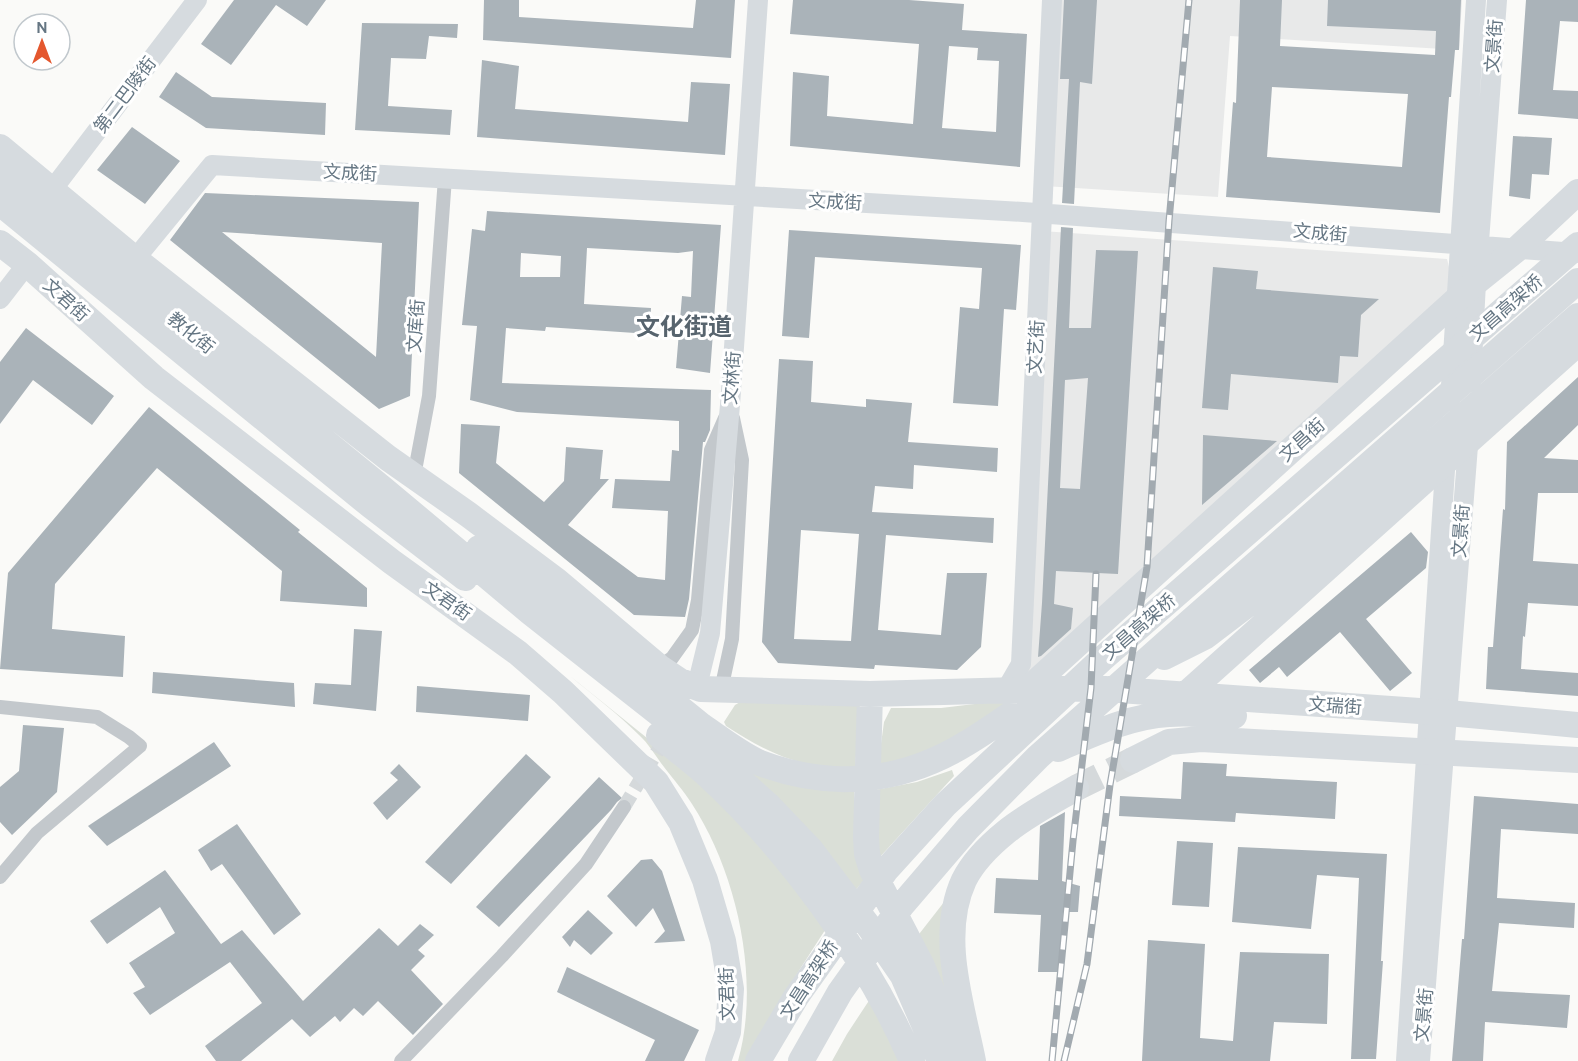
<svg xmlns="http://www.w3.org/2000/svg" width="1578" height="1061" viewBox="0 0 1578 1061" font-family="Cabin,'Noto Sans SC',sans-serif">
<style>
.built{fill:#e8e9e9}
.green{fill:#dadfd7}
.building{fill:#aab3b9;fill-rule:evenodd}
.lines{fill:none;stroke-linecap:round;stroke-linejoin:round}
.street-tunnel{stroke:#d5d9db;stroke-width:14;stroke-dasharray:14 7;stroke-linecap:butt}
.highway-tunnel{stroke:#d5d9db;stroke-width:26;stroke-dasharray:26 13;stroke-linecap:butt}
.street{stroke:#c3c8cc;stroke-width:14}
.secondary{stroke:#d6dbdf;stroke-width:20}
.highway{stroke:#d6dbdf;stroke-width:26}
.rail-casing{stroke:#a2aab0;stroke-width:7}
.rail{stroke:#fff;stroke-width:4.5;stroke-dasharray:14;stroke-linecap:butt}
.labels{text-anchor:middle;dominant-baseline:central;stroke-width:6;stroke-linejoin:round;paint-order:stroke}
.street-label{font-size:18px;fill:#657683;stroke:#fff}
.district-label{font-size:24px;font-weight:bold;fill:#57646e;stroke:#fff}
</style>
<rect width="100%" height="100%" fill="#fafaf8"/>
<path class="built" d="M1052 0H1462L1459 50 1230 36 1218 197 1044 186Z
M1042 231 1447 259 1451 275 1449 306 1037 689 1021 664Z"/>
<path class="green" d="M570 676 693 775 745 823 827 927 784 994 747 1061H738C761 980 737 873 692 804 684 791 673 779 664 767 656 757 649 744 639 735 618 714 593 695 570 676Z
M747 698 860 703 855 769C839 768 822 768 807 764 777 757 752 743 726 726L724 722 735 705Z
M1016 699 947 748 878 766 884 722 891 708H941Z
M751 770 854 791 856 837 865 879 854 892 750 777Z
M952 770 954 776 879 858 875 790 917 782Z
M955 888 957 1018 916 938Z
M872 996 905 1061H832L847 1034Z"/>
<path class="building" d="M234 0H326L307 26 276 5 231 65 201 44Z
M484 0H519V17L693 28 696 0H735L731 58 483 40Z
M793 0H909L964 4 962 30 1027 34 1020 167 790 146 793 72 829 76 827 116 913 124 919 44 790 34ZM949 46 978 48 977 60 999 61 996 132 942 128Z
M1064 0H1097L1092 84 1080 82 1074 204 1062 203 1069 79H1060Z
M1240 0H1282L1280 46 1435 55 1436 31 1327 26 1328 0H1461L1459 50H1455L1451 97H1449L1440 213 1226 197 1233 102 1236 103ZM1272 87 1408 94 1402 167 1267 157Z
M1526 0H1578V22L1560 21 1553 90 1578 91V119L1518 114Z
M362 23 458 24 457 38 429 36 426 59 391 58 388 106 452 110 450 135 355 130Z
M482 60 519 66 515 109 688 122 691 82 730 84 725 155 477 137Z
M176 72 212 97 326 103 325 135 206 128 159 97Z
M132 127 180 161 145 204 97 170Z
M1513 136 1552 138 1549 175 1532 174 1530 199 1509 196Z
M205 193 419 202 410 396 379 409 170 240ZM222 232 382 243 376 357Z
M487 211 721 225 710 373 676 368 682 296 691 297 693 251 678 253 587 248 584 304 651 308 650 334 546 327 545 331 506 328 502 383 711 390 710 430 705 442H703L689 599 685 617 634 615 459 473 461 424 500 426 496 463 544 502 564 481 566 447 603 450 600 479H609L568 525 638 577 665 580 668 511 612 508 615 479 670 481 672 450 679 451V421L517 412 470 400 477 326 462 325 472 229 485 231ZM521 253 561 256 560 277H520Z
M1061 227 1073 228 1069 328H1091L1096 250 1138 251 1118 574 1056 571 1054 604 1073 608 1071 629 1041 656 1038 657 1042 603ZM1088 378 1080 489 1060 488 1065 380Z
M789 230 1021 245 1016 310 1004 309 998 406 953 403 960 307 979 309 982 268 815 257 809 338 782 336Z
M1213 267 1258 271 1256 289 1379 299 1361 315 1358 357 1340 356 1338 383 1231 374 1228 410 1202 408Z
M26 328 114 396 92 425 33 380 0 424V362Z
M779 359 813 361 811 402 866 407V399L912 403 908 442 998 448 997 472 914 465 913 489 875 486 872 512 994 518 993 543 886 535 878 630 941 635 947 573H987L981 647 957 670 875 665 874 669 778 663 762 642ZM801 530 859 534 851 641 794 639Z
M1578 377V425L1544 458 1578 460V493H1538L1533 561 1578 564V606L1528 603 1525 637 1523 636 1521 669 1578 673V696L1486 689 1488 647H1493L1503 509 1505 510 1507 442Z
M149 407 300 530 298 532 367 588V607L280 601 282 571 157 468 55 584 52 629 125 636 123 677 0 669 8 573Z
M1203 435 1277 441 1202 505Z
M1411 532 1428 552 1426 568 1366 619 1412 673 1390 691 1340 632 1287 677 1279 667 1260 683 1249 670Z
M354 629 382 631 376 711 313 704 315 683 351 685Z
M153 672 294 683 295 707 152 693Z
M417 686 530 695 528 721 416 712Z
M23 725 64 728 57 792 12 835 0 822V787L19 771Z
M214 742 231 766 107 846 88 826Z
M526 754 551 777 451 884 425 862Z
M1183 762 1227 764 1226 776 1337 782 1335 819 1236 813 1235 822 1119 816 1120 796 1181 799Z
M399 764 421 787 387 820 373 803 398 780 390 773Z
M599 777 622 798 617 802 611 810 499 927 476 907Z
M1474 796 1578 804V834L1501 829 1497 898 1575 903 1574 928 1499 923 1492 991 1570 995 1567 1028 1485 1022 1483 1061H1452L1462 939H1464Z
M1065 812 1062 881 1080 886 1078 912H1063L1060 972H1038L1041 915 994 913 996 878 1038 880 1040 826Z
M237 824 301 914 274 935 222 864 211 871 198 850Z
M1177 841 1213 843 1209 907 1172 905Z
M1238 847 1387 854 1381 961H1383L1376 1059H1351L1359 878 1317 875 1311 929 1232 922Z
M652 859 662 871 685 941 654 943 665 931 653 908 636 927 607 896 641 860Z
M165 870 221 944 242 930 303 1001 379 928 398 946 420 924 434 935 418 950 425 956 411 970 443 1004 413 1035 378 1001 363 1016 354 1008 340 1022 335 1016 310 1037 292 1019 241 1061H216L205 1046 262 1003 230 962 150 1015 133 993 145 987 129 963 175 933 160 907 107 944 90 921Z
M588 910 613 933 591 955 574 940 570 947 562 937Z
M1148 940 1205 944 1200 1038 1233 1041 1240 952 1329 954 1327 1024 1274 1022 1270 1061H1142Z
M567 967 699 1030 684 1061H645L655 1040 557 992Z"/>
<g class="lines">
<path class="street-tunnel" d="M624 807 666 737"/>
<path class="highway-tunnel" d="M1076 788 1133 760"/>
<path class="street" d="M414 476 429 396 445 178
M659 667 672 658 692 630 698 600 711 450 725 418
M721 690 732 639 742 460 733 418
M0 707 97 717 129 737 140 746 37 833 0 877
M401 1061 502 956 586 864 624 807"/>
<path class="secondary" d="M52 190 197 0
M135 259 212 165 1023 212 1576 253
M0 299 27 264
M1471 382 1476 282 1497 0
M1450 401 1476 0
M698 682 710 633 730 405 758 0
M1006 690 1021 664 1052 0
M1406 1061 1446 455
M1420 1061 1469 433"/>
<path class="highway" d="M0 147 135 259 388 458 469 515 557 581 659 667 680 681 701 689 870 694 1091 688 1448 713 1578 725
M0 177 382 488 530 612 718 760 769 806 811 850 870 928 903 976 940 1061
M0 203 370 505 465 578
M0 243 27 264 154 378 392 562 518 653 563 692 656 782 681 822 705 880 723 941 731 989 728 1032 718 1061
M479 548 512 572 702 726C721 739 740 754 760 763 831 790 902 783 967 743 994 727 1019 707 1047 691
M1164 657 1206 636 1256 598 1578 316
M1028 689 1476 282 1517 249 1578 192
M870 694 866 837 867 854 872 870 922 966 960 1061
M1184 696 1578 343
M659 735C674 748 690 760 705 773 788 849 868 958 912 1061
M1058 749C1093 734 1130 716 1169 714 1190 712 1213 715 1234 716
M1133 760 1169 742 1201 739 1578 760
M758 1061 796 997 886 870 945 805 1102 659 1578 245
M801 1061 840 992 902 905 968 828 1038 757 1192 620 1578 281
M973 1061C962 1005 938 936 964 880 973 862 990 845 1006 832 1027 815 1052 802 1076 788"/>
<defs>
<path id="rail" d="M1052 1061 1073 841 1091 688 1096 574
M1064 1061 1087 964 1110 785 1147 567 1169 221 1189 0"/>
</defs>
<use href="#rail" class="rail-casing"/>
<use href="#rail" class="rail"/>
</g>
<g class="labels">
<g class="street-label">
<text transform="translate(1494 46) rotate(-86)">文景街</text>
<text transform="translate(125 95) rotate(-53)">第二巴陵街</text>
<text transform="translate(350 173) rotate(3)">文成街</text>
<text transform="translate(835 202) rotate(3)">文成街</text>
<text transform="translate(1320 233) rotate(5)">文成街</text>
<text transform="translate(66 300) rotate(42)">文君街</text>
<text transform="translate(1506 308) rotate(-41)">文昌高架桥</text>
<text transform="translate(416 326) rotate(-86)">文库街</text>
<text transform="translate(191 333) rotate(39)">教化街</text>
<text transform="translate(1036 347) rotate(-87)">文艺街</text>
<text transform="translate(732 378) rotate(-86)">文林街</text>
<text transform="translate(1302 440) rotate(-42)">文昌街</text>
<text transform="translate(1461 531) rotate(-86)">文景街</text>
<text transform="translate(447 601) rotate(35)">文君街</text>
<text transform="translate(1139 627) rotate(-41)">文昌高架桥</text>
<text transform="translate(1335 706) rotate(4)">文瑞街</text>
<text transform="translate(809 980) rotate(-57)">文昌高架桥</text>
<text transform="translate(727 994) rotate(-92)">文君街</text>
<text transform="translate(1424 1015) rotate(-85)">文景街</text>
</g>
<g class="district-label">
<text x="684" y="326">文化街道</text>
</g>
</g>
<g transform="translate(42 42)"><circle r="28" fill="#ffffff" stroke="#c1c8cd" stroke-width="1.5"/>
<path d="M0-4.5L10 22L0 15L-10 22Z" fill="#e4572e"/>
<text y="-9" font-size="16" font-weight="bold" text-anchor="middle" fill="#657683">N</text>
</g>
</svg>
